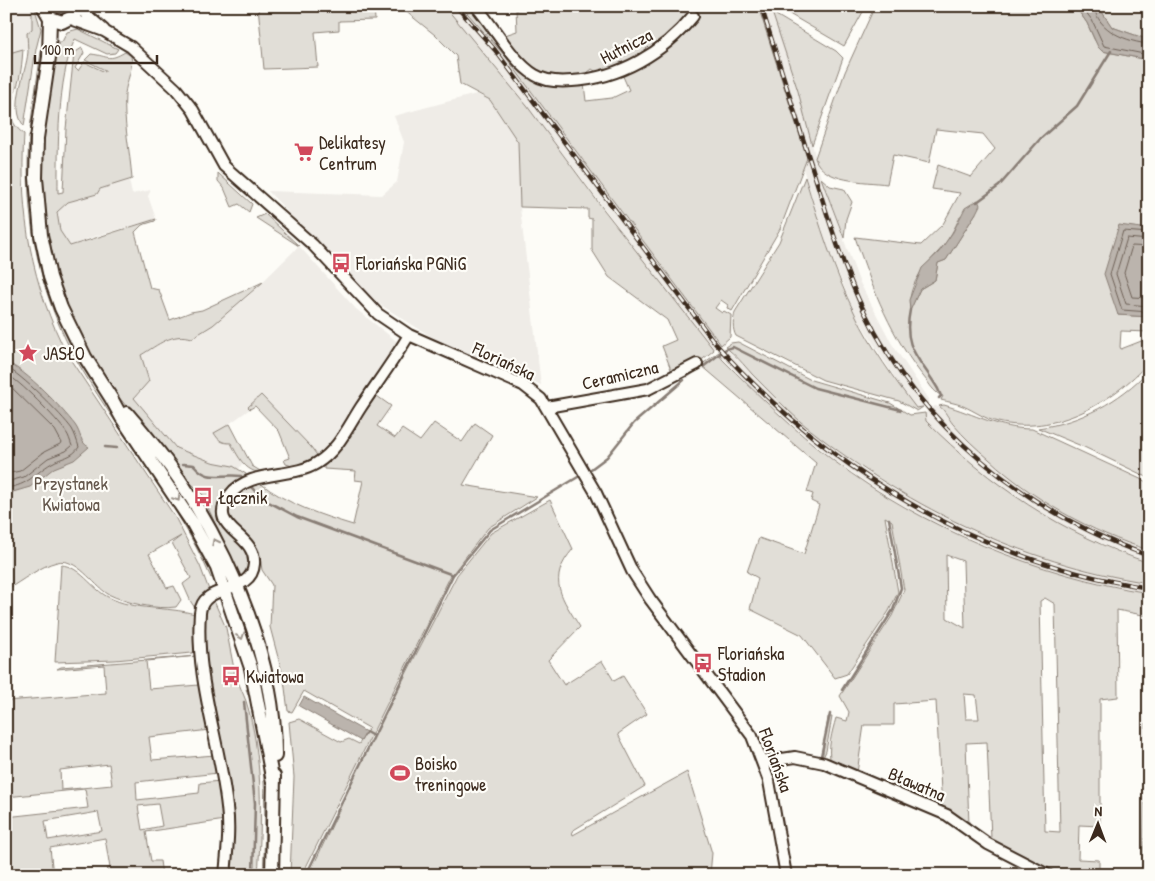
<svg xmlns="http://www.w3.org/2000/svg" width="1155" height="881" viewBox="0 0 1155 881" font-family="'Patrick Hand',sans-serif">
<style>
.built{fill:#efece7}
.green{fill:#e1ded7;stroke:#8e847a;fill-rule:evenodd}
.water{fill:#bbb4ad;stroke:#887d74}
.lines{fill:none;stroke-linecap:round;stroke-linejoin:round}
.shore{stroke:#6e6157;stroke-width:1}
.stream{stroke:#887d74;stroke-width:2.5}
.minor-casing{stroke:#3b2a1e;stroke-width:14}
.major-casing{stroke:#3b2a1e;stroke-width:16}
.minor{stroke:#fdfcf7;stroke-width:10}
.major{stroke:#fdfcf7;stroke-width:12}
.rail-casing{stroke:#3b2a1e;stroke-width:4.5}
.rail{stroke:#fdfcf7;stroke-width:2.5;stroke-dasharray:8;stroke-linecap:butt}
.oneway{stroke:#9c938a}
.labels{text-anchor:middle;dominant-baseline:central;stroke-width:4.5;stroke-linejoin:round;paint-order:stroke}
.street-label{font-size:18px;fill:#3b2a1e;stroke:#fdfcf7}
.poi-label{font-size:18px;fill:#3b2a1e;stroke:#fdfcf7;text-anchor:start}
.park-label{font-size:18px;fill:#64574c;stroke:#fdfcf7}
</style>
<rect width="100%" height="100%" fill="#fdfcf7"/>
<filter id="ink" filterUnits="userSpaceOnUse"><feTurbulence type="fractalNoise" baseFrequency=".02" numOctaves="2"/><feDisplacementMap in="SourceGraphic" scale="10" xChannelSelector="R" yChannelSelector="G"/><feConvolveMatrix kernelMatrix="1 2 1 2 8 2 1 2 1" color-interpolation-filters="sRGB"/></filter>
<g filter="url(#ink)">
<path class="built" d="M6 6 32 7V16L34 17 30 48 6 54Z
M444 6H468L723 342 711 350 527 106Z
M752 6H770L798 91 821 178 859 281 892 344 929 399V403L923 407 916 408 898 383 855 314 827 245Z
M476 94 490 100 519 142 520 208 541 385 435 339 368 297 268 191 382 195 397 182 404 142 394 116Z
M129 180 132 194 151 190 148 196 156 219 93 237 70 246 60 231 57 212 68 202 97 194 100 189Z
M299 246 356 309 400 344 364 397 348 413 350 416 332 445 319 458 261 396 248 407 250 409 229 424 231 443 243 462 239 469 212 462 176 448 134 398 142 391 141 355 168 338 183 335 245 299Z
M725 347 801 421 859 467 896 490 968 528 1023 551 1095 573 1149 583V593L1072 577 1025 562 930 521 881 492 835 461 759 396 719 354Z
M935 406 942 408 949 419 1082 521 1149 550V563L1067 529 1004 490 962 457 926 421 925 413Z"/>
<path class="green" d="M32 6H34L41 29 36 49 24 126C9 107 26 74 28 52 28 46 27 39 27 33L32 29Z
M50 6H73C67 17 56 17 50 6Z
M258 6H374L375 20 339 21V30L315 32 318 67 264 69Z
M399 6H444L452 15 527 106 604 210 714 350 703 359 672 372 662 346 676 340 667 320 609 277 592 250V219L588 218V209L520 207 518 142 490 100 460 84 456 56 435 35Z
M461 6H472L526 71 584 84 586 101 612 98 629 90 622 74 694 15 695 6H758L807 158 780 229 732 311 727 308 728 305 721 300 715 308 722 313 724 311 731 315 730 337 721 345 505 56Z
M520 6H692L690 16 645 56 598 73 592 69 582 77 566 80 535 73 502 36 517 31 516 9H520Z
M770 6 776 15 836 51 843 58 812 145 798 91Z
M780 6H857L864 10 844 46 791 15Z
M875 6H1075L1087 23 1094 39 1102 51 1149 60V229L1118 315 1149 317V332L1121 331 1120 347 1121 349 1149 338V362C1112 403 1055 436 998 422 985 419 975 411 963 406 956 403 948 402 941 400L943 396C936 394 931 387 927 381 892 339 872 288 855 237L921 245 943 224 960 193 932 189 938 165 971 177 995 149 983 134 936 129 929 163 893 155 887 184C865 181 823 183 815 158L845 72ZM976 213 946 260 938 263 935 280 920 289 910 310C907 286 923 268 938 252 946 244 956 227 960 216Z
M1098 6H1149V40L1112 27Z
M78 29 118 49 115 53 107 54 75 39C57 78 58 149 58 193L63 192 66 129 74 53 82 48 84 53 75 68 78 71 84 62 105 72V70L85 60 91 54C109 56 108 62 125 52L131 56C134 67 126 82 125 94 123 122 130 150 132 179L100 189 97 194 68 202 57 212 60 231 70 246 156 219 155 221 142 225 135 232 150 288 159 290 170 320 191 312 202 310 263 282 213 325 192 338C172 332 158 345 141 355L149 381 134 398 176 448 212 462 233 466 246 474V479L235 485 223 526 242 542 251 557 246 576 240 578 204 499 206 498 181 473 104 379 72 320 56 278 44 228 41 152 56 50 59 42H62L67 32Z
M45 40 34 126 30 128 41 52Z
M23 49C22 62 21 77 16 89 10 106 6 121 24 134 19 213 31 285 68 356L175 517 200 566 209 590 204 596 201 595 195 608 191 602 183 584 191 578 172 543 181 536 149 554 167 588 174 586 181 600 176 607C156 610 126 603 108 594 93 585 77 557 57 562 40 566 22 581 6 590V54Z
M29 135 31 136 46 279 214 576 211 578C178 502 123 439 81 368 38 296 24 217 29 135Z
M218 173 252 204 249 212 239 204 232 207 224 188 218 181Z
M805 177C819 223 834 271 855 314 871 347 894 379 916 408L923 407 917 411 899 401 823 380 736 336C732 329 733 320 735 312L779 242Z
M821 178 830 186 844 189 852 202 846 219 844 238Z
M265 214 299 246 256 218Z
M738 342 811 380 890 403 910 415 925 413 926 421C991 486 1061 533 1149 563V583C1020 563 901 504 801 422 784 407 768 390 752 374 744 365 735 354 725 347L731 343Z
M719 352 722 359C758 395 794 430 834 461 925 529 1037 575 1149 593V875H1134L1143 874 1148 616 1117 610 1118 697 1100 699V826L1079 825 1078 859 1099 860V875H1053L1002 849 991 839 987 742 966 743 969 825 942 809 936 701 894 704V725H864L857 773 831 763C827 749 832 732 836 718L847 721 849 712 840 696 892 616 904 590 892 521 885 517 898 592 889 611 847 674 835 678 802 635 750 609 758 578 747 572 759 538 804 554 819 505 811 501 813 494 807 492 816 463 701 365ZM946 555 963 561 965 628 947 618ZM1045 598 1055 604 1060 832 1045 831 1040 601ZM964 694 976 695 979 719H966Z
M1149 370V478L1084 447 1038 428C1081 422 1119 402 1149 370Z
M374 394 391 406 377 426 395 438 402 429 420 441 434 423 462 442 475 423 492 435 463 485 537 497 488 528 450 577 302 875H290L294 777 289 722 299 719 341 742 349 739 359 744 369 728 304 691 292 712 288 711 284 680 270 627 272 585 262 570 259 551 251 539 228 519C228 496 242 491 260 483 287 504 320 515 353 525L363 481 355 480 356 471 324 469V464Z
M261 395 311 447 319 458 295 467 286 464 284 460 290 458 279 431 255 406 250 409 248 407Z
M944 405C975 414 999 429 1032 429L1149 483V550C1092 533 1032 499 989 459 976 448 964 437 953 424 948 418 945 410 939 406Z
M230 424 252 466 265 474 274 472 278 468V473C250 476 243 467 231 443 222 443 219 441 214 433Z
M550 500 573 549C546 580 562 598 580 627L548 660 564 685 602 661 614 681 623 676 647 714 618 734 645 786 572 831 573 835 687 772 712 853 710 875H309L364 756 457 575 491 533Z
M61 565C80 566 92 589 108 597 135 611 166 606 195 614L196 650 192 653 115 660 55 662Z
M214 601 226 628 235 674H229L230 678 236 676C239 685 243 693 246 701 263 754 262 820 258 875H228L220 762 201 628 203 608Z
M197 656 146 661 149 689 199 685 196 664H200L210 730 149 737 152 760 215 755 218 773 136 782 137 800 199 793 200 783 220 781 225 820 146 832 151 861H160L162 875H112L106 869 110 868 105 838 50 848 53 875H6V817L88 808 85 789 6 797V701L106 693 104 665 57 669 61 667ZM109 764 112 785 61 790 60 770ZM158 804 162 826 142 830 138 806ZM98 812 102 831 48 840 45 821Z
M246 689C273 711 267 839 267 875H263C266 821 268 738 246 689Z
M828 717H832L826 751 822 760Z"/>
<path class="water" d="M1075 6H1098L1112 27 1149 40V60L1102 51 1098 47 1087 23Z
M978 200 980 205 976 213 946 260 938 263 935 280 920 289 910 311 909 300 922 268 939 252 953 232 965 208Z
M1119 225 1149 229V317L1118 315 1104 274Z
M6 362C27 371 61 407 75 425 81 433 80 443 89 447L74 460 54 468 30 487 6 494Z
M304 697 366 732 361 741 299 706Z"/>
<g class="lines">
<path class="shore" d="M1081 6 1092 20 1104 46 1149 55
M1094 6C1097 31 1128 42 1149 44
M1149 233 1123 231 1110 274 1122 310 1149 312
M1149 240 1127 238 1116 274 1126 304 1149 306
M1149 247 1132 246 1124 273 1132 297 1149 298
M6 367C21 374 62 415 72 429 75 434 77 441 79 447 72 458 62 457 52 463 33 474 30 485 6 488
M6 374C18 379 58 420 66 432 69 436 70 441 72 446L66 451 48 458 24 477 6 482
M6 382 55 430 62 443 44 452 20 471 6 474"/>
<path class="stream" d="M977 202 999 186 1041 138 1077 106 1111 51
M910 310C902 349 920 358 938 389L941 396 939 398
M703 367 726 349 733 347 815 388 901 410
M688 376 697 370
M105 447 117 448
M183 464 194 465C209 483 220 473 241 476
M591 469 607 457 634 423 684 380
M251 487 263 499 297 517 453 575
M842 690 893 610 901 588 889 519
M244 702 255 803 253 875
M366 732 373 736
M821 756 830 714
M306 875 453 575 490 530 578 477"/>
<defs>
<path id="minor" d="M476 6C494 27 513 62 535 75 546 82 560 82 572 81 620 78 663 53 693 16
M79 8 104 30
M71 19 104 31 131 47 176 89 193 110 224 166 313 245 378 314 409 335 523 385 541 399 596 493 632 571 650 599 752 736 769 781 786 875
M547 407 648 389 697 364
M763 762 795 757 824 763 947 815 988 844 1048 875
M225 875C227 852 230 830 227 807 220 742 195 679 200 613 202 582 252 596 254 564 257 533 204 529 230 495 249 469 292 479 317 463 338 450 348 427 361 407 377 383 394 360 409 335"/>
<path id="major" d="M43 6 50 18 62 22 74 16 79 6
M50 18 49 57 37 138 36 178 41 235 50 277 61 308 85 357 111 398 122 418 193 524 217 568 251 668 273 782
M127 413C147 437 167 460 183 485 233 560 276 665 275 756
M272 875 274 776"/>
</defs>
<use href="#minor" class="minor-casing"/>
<use href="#major" class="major-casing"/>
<use href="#minor" class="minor"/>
<use href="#major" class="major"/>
<defs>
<path id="rail" d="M456 6 495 50 715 343C828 471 979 562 1149 588
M761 6C780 65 798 124 817 183 831 226 844 270 864 311 922 429 1026 512 1149 556"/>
</defs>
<use href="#rail" class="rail-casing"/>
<use href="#rail" class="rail"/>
</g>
<defs><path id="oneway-chevron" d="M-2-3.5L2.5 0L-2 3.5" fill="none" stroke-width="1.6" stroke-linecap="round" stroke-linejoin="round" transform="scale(1.25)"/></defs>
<g class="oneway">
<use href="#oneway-chevron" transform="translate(177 498) rotate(58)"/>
<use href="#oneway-chevron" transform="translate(215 542) rotate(-117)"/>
<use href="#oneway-chevron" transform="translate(241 636) rotate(71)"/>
</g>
</g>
<defs>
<symbol id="supermarket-bare" viewBox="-9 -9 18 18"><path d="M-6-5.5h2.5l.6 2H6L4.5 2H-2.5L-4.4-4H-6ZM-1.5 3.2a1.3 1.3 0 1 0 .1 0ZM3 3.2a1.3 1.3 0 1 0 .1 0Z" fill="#d1495b" stroke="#fdfcf7" stroke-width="2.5" paint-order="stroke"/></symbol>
<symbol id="bus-bare" viewBox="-9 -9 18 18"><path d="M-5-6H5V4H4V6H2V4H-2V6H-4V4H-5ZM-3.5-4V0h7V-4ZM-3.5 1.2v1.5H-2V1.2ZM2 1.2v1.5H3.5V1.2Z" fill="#d1495b" stroke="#fdfcf7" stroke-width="2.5" paint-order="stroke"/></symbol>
<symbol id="sight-bare" viewBox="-9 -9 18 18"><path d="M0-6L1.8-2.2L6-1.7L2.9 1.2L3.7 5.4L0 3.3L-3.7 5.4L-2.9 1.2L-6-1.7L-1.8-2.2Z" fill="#d1495b" stroke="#fdfcf7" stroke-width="2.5" paint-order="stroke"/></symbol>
<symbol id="stadium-bare" viewBox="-9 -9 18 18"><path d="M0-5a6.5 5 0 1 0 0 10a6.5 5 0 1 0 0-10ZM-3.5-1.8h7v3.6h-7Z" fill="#d1495b" stroke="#fdfcf7" stroke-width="2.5" paint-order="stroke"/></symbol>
</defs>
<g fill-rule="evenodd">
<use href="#supermarket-bare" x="290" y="138" width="28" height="28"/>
<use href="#bus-bare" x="327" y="249" width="28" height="28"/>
<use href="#sight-bare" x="14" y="339" width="28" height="28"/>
<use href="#bus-bare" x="189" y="483" width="28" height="28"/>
<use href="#bus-bare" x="689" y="649" width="28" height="28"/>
<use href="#bus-bare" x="217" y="662" width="28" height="28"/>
<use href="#stadium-bare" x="386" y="759" width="28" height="28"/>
</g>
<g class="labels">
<g class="street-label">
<text transform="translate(626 46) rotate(-27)">Hutnicza</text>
<text transform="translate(504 361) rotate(25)">Floriańska</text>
<text transform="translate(620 375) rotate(-13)">Ceramiczna</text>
<text transform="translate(776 760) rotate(70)">Floriańska</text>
<text transform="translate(917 784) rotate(23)">Bławatna</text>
</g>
<g class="poi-label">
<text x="319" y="142">Delikatesy<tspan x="319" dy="21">Centrum</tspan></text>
<text x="356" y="263">Floriańska PGNiG</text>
<text x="43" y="353">JASŁO</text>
<text x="218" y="497">Łącznik</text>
<text x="718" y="653">Floriańska<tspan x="718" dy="21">Stadion</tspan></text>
<text x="246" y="676">Kwiatowa</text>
<text x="415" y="763">Boisko<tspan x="415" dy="21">treningowe</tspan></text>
</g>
<g class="park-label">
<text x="71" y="483">Przystanek<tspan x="71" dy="21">Kwiatowa</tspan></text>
</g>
</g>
<rect width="1155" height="881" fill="none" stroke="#fdfcf7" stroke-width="25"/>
<rect x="12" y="12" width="1130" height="856" fill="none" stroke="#3b2a1e" stroke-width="2" filter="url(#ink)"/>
<g transform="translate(1098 824) rotate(1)" stroke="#fdfcf7" stroke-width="4" paint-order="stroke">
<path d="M0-4L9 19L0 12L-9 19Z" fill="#3b2a1e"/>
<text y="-8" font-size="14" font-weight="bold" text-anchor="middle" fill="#3b2a1e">N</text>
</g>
<path d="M35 55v8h122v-8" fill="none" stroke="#3b2a1e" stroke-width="2.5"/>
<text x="42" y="55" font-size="15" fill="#3b2a1e" stroke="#fdfcf7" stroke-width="4" paint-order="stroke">100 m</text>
</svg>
